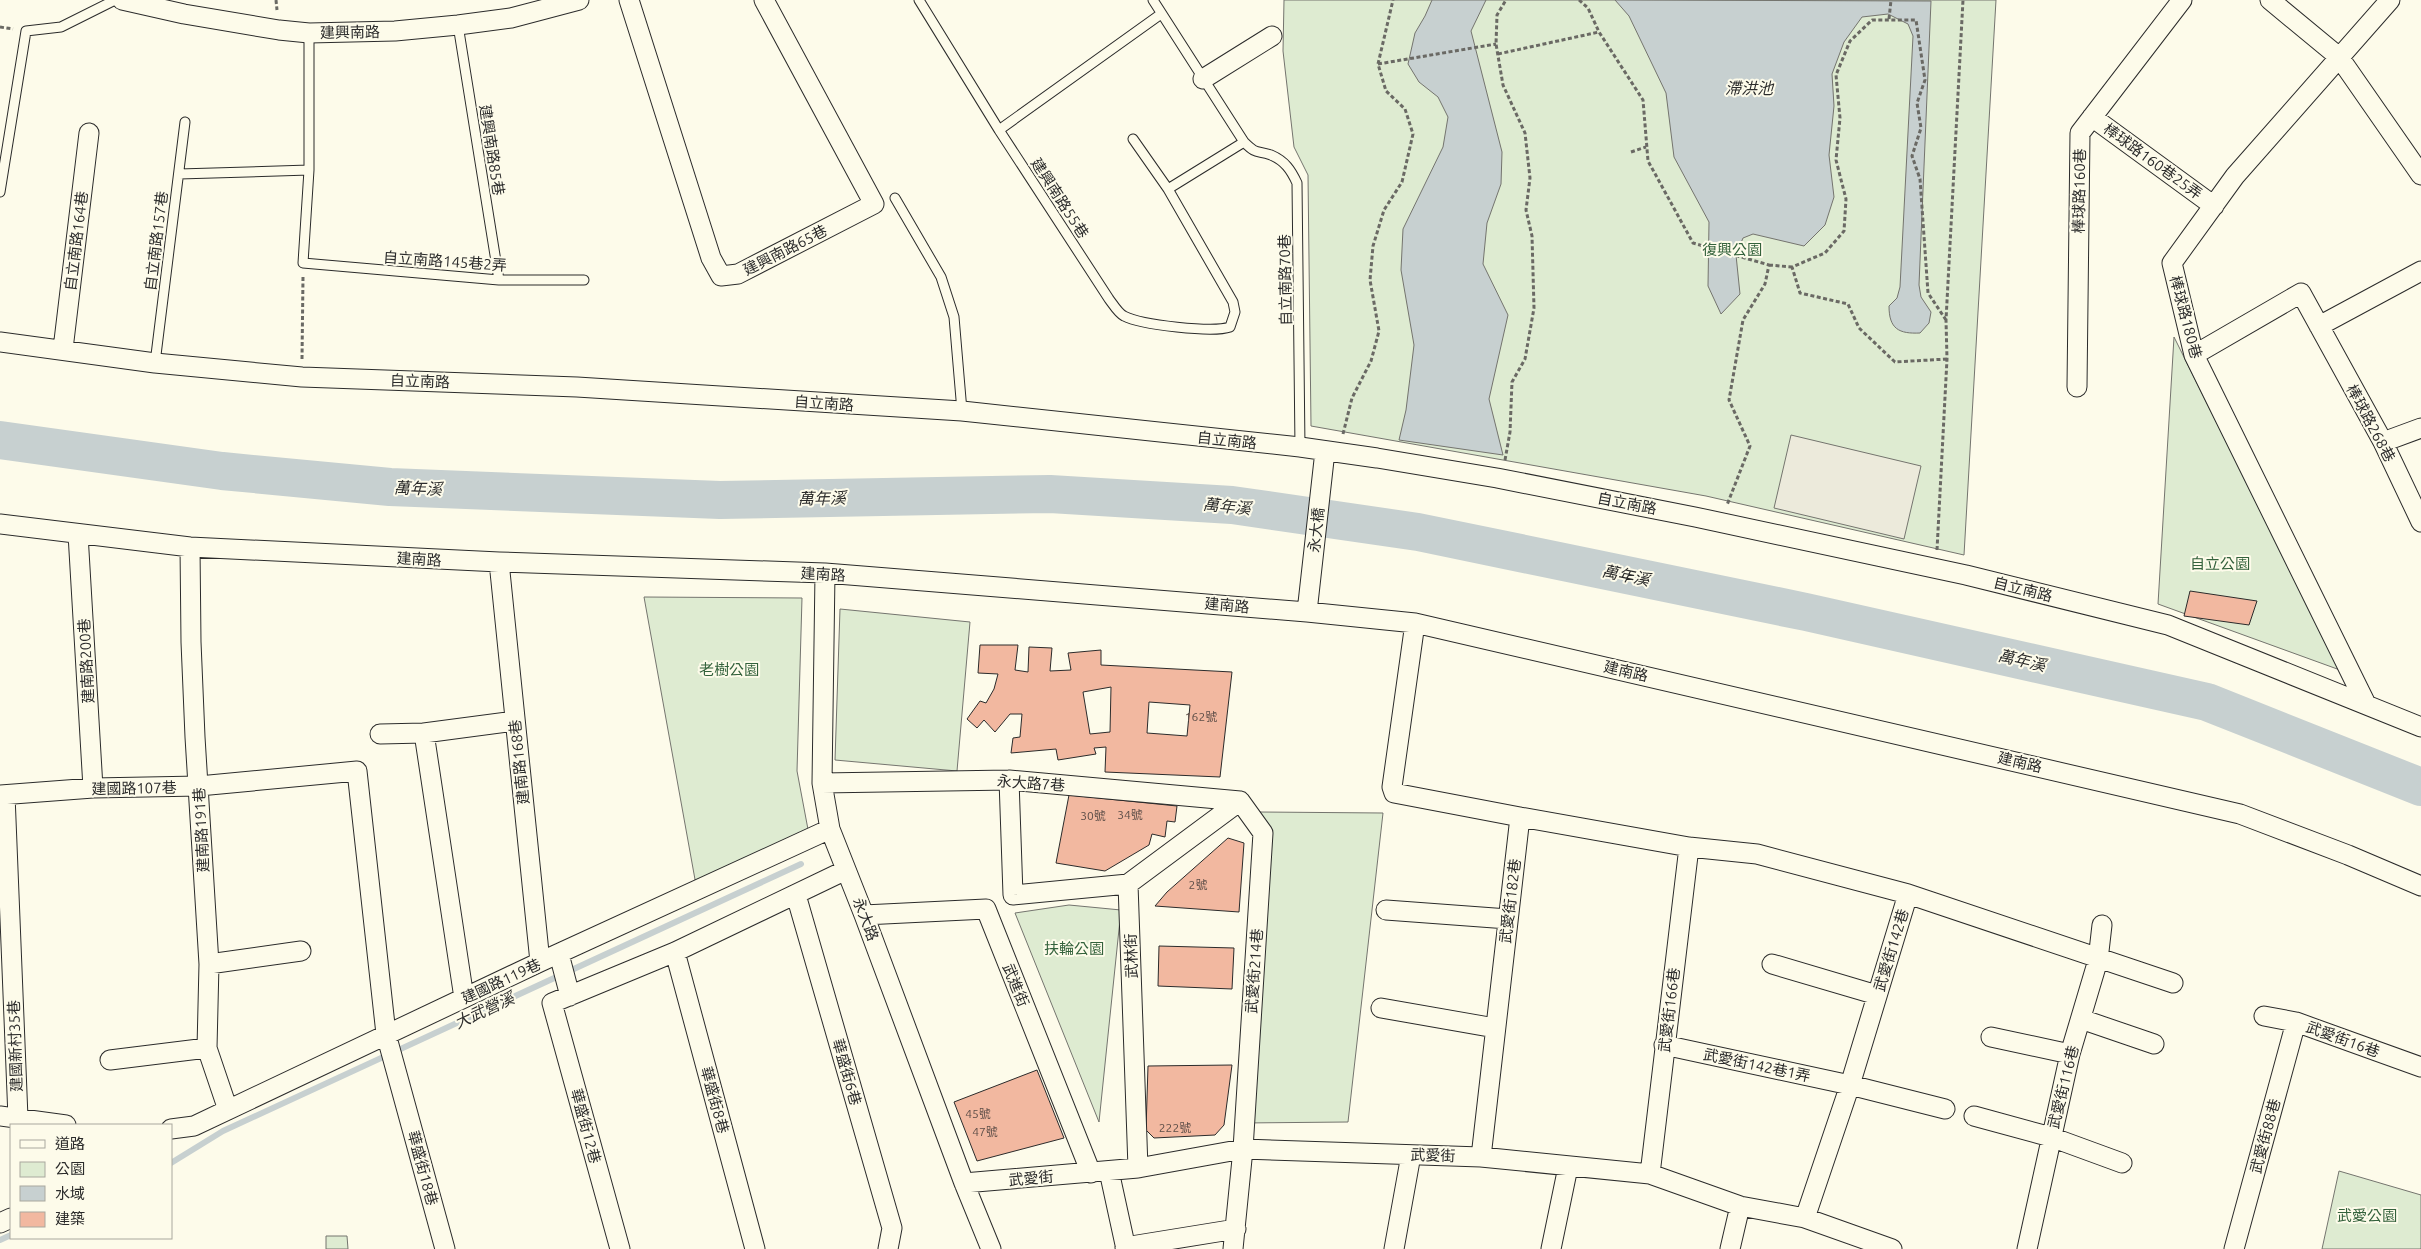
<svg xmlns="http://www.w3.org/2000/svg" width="2421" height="1249" viewBox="0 0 2421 1249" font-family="Ubuntu,'Noto Sans TC',sans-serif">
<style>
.green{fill:#deebd1;stroke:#74746e}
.parking{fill:#eceadb;stroke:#74746e}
.water{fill:#c7d0d0;stroke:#74746e}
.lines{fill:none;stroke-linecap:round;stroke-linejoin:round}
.stream{stroke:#c7d0d0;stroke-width:6}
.river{stroke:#c7d0d0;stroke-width:38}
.building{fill:#f2b8a0;stroke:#2b2b2b;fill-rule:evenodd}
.service-casing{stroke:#2b2b2b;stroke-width:11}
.minor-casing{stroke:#2b2b2b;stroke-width:21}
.path{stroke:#6a6964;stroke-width:3;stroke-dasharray:4 2.5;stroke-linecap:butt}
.service{stroke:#fdfbea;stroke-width:9}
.minor{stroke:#fdfbea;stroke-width:19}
.labels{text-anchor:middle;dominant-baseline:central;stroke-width:4;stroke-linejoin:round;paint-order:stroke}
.number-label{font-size:12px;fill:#5d4e48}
.street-label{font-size:15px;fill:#2b2b2b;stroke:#fdfbea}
.park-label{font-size:15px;fill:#34623c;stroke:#fdfbea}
.water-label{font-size:16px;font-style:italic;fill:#2b2b2b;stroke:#fdfbea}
</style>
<rect width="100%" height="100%" fill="#fdfbea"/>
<path class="green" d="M1284 0H1996L1964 555 1706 496 1311 426 1308 175 1294 147 1283 51Z
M2174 337 2340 670 2158 604Z
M644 597 802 598 797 771 810 840 696 885Z
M840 609 970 622 957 771 835 760Z
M1260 812 1383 813 1348 1122 1243 1123Z
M1069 905 1121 910 1099 1122 1015 913Z
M2339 1171 2421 1195V1249H2322Z
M326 1236H347L348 1249H326Z"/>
<path class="parking" d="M1791 435 1921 466 1904 539 1774 508Z"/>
<path class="water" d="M1432 0H1486L1471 31 1502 152 1501 184 1487 223 1483 264 1508 315 1489 399 1503 455 1399 440 1406 410 1414 345 1401 270 1403 229 1443 147 1448 117 1438 97 1419 82 1408 64 1415 33 1425 16Z
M1615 0 1931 1 1919 285 1921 297 1931 312 1929 323 1920 333C1899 334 1889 329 1889 306L1897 298 1900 287 1913 36 1908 24 1888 14 1862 17 1844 42 1832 74 1834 106 1829 155 1834 197 1825 225 1804 246 1753 234 1743 238 1736 255 1740 294 1721 314 1708 286 1709 222 1674 157 1666 93 1629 16Z"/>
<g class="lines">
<path class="stream" d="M171 1163 223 1131 801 864
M0 1240 11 1235"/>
<path class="river" d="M0 440 222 471 390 487 720 500 1050 494 1232 505 1418 532 1806 612 2207 702 2421 787"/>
</g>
<path class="building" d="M2190 591 2257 601 2249 625 2184 616Z
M980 645H1018L1015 670 1028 672 1029 647 1052 648 1050 671 1071 670 1068 653 1101 650V665L1232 672 1220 777 1105 772 1106 747 1094 748 1096 754 1058 760 1056 749 1011 753 1013 738 1020 737 1022 714H1010L995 732 984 720 977 728 967 719 980 701 986 703 994 689 998 674 978 673ZM1111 687 1110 732 1090 734 1083 692ZM1149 702 1190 705 1187 736 1147 733Z
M1069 795 1177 806 1175 822 1167 821 1165 837 1152 834 1149 845 1105 871 1056 863Z
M1228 838 1244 843 1239 912 1155 906 1167 892Z
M1159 946 1234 948 1232 989 1158 986Z
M1232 1065 1224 1125 1215 1135 1154 1138 1146 1130 1148 1066Z
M1037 1070 1064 1138 977 1161 954 1102Z"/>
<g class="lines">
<defs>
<path id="service" d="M919 0 999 130 1109 299C1113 304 1118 313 1124 316 1141 325 1213 333 1230 327L1235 312 1233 302 1168 189 1133 139
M1153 0 1244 142C1257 155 1256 150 1271 155 1285 161 1291 170 1297 183L1300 447
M458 25 499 280
M309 33V170L303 263 499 280H584
M999 130 1161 14
M179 174 309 170
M1168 189 1244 142
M0 192 26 31 61 27 115 0
M895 198 941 277 954 317 962 411
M155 363 185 122"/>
<path id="minor" d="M122 0 184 14 279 30 309 33 395 31 458 25 511 18 579 0
M629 0 711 258 721 276 738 274 874 204 764 0
M2270 0 2339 57 2421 175
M1203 79 1272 36
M2092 117 2214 206
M2319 326 2421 271
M0 342 155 363 302 377 577 387 962 411 1300 447 1377 458 1497 478 1695 517 1966 575 2168 625 2421 727
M63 349 89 133
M2194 355 2301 293 2383 442 2421 522
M2077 387 2080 133 2182 0
M2383 442 2421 428
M0 524 190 547 499 562 825 573 1307 612 1415 623 2240 814 2348 855 2421 886
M78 534 93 788
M190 547 191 642 195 737 209 964 207 1048 228 1110
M499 562 540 962
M825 573 822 783 830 829 864 915 964 1183 991 1249
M1307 612 1325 451
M1415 623 1392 787 1394 793 1520 817
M2366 704 2194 355 2172 263 2235 176 2390 0
M424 733 464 998
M380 734 424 733 515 721
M1009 780 1013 895 1128 884
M822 783 1009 780 1240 801
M0 795 93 788 199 786 357 771 386 1034 445 1249
M5 795 18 1118
M1908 894 2173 983
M796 895 892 1228 888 1249
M1386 910 1508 919
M864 915 986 909 1091 1173
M675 952 755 1249
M559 954 570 996
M209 964 301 951
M1772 964 1877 995
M1381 1008 1495 1028
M2264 1016 2296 1022 2421 1067
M2081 1019 2154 1044
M1991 1037 2070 1054
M1664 1045 1850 1085 1945 1109
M110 1060 207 1048
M0 1116 66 1125
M1974 1116 2051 1137 2122 1163
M171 1129 194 1126 540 962 830 829
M1481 1157 1520 817 1689 847 1757 854 1908 894 1850 1085 1805 1218
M1138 1168 1128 884 1240 801
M1109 1171 1126 1249
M1650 1174 1689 847
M964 1183 1138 1168 1243 1149 1481 1157 1650 1174 1740 1206 1805 1218 1892 1249
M0 1223 11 1218
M1125 1247 1236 1229
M620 1249 552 1003 675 952 846 870
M1233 1249 1243 1149 1263 833 1240 801
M1394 1249 1411 1155
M1551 1249 1568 1167
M1730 1249 1740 1206
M2027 1249 2070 1054 2098 960 2102 925
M2234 1249 2296 1022"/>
</defs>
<use href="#service" class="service-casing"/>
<use href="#minor" class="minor-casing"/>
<path class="path" d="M276 0 277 10
M1579 0 1588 8 1599 32 1643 100 1648 161 1693 243 1769 265 1765 284 1743 320 1729 400 1750 446 1727 505
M1889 19 1891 0
M0 27 13 29
M1498 54 1599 32
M1378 64 1496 44
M1631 152 1646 147
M1769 265 1792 267
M1946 320 1928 293 1920 179 1912 156 1921 128 1917 103 1925 80 1916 20H1872L1850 41 1836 75 1840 118 1836 160 1846 199 1844 231 1825 253 1792 267 1800 293 1848 304 1859 328 1895 362 1947 359
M302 359 303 277
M1343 434 1352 398 1371 361 1379 331 1370 280 1373 246 1384 210 1402 182 1413 134 1405 109 1386 91 1378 64 1393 0
M1505 460 1510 432 1512 382 1525 359 1534 308 1532 236 1526 210 1530 178 1525 133 1503 85 1496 44 1497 15 1506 0
M1937 550 1947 359 1946 320 1963 0"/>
<use href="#service" class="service"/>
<use href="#minor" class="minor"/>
</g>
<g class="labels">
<g class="number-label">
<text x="1201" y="716">162號</text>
<text x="1130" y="814">34號</text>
<text x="1093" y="815">30號</text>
<text x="1198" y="884">2號</text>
<text x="978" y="1113">45號</text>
<text x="1175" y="1127">222號</text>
<text x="985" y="1131">47號</text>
</g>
<g class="street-label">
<text transform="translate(350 32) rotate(-1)">建興南路</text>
<text transform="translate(492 150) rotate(81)">建興南路85巷</text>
<text transform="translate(2153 161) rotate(36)">棒球路160巷25弄</text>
<text transform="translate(2079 191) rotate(-89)">棒球路160巷</text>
<text transform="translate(1060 198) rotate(57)">建興南路55巷</text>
<text transform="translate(76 241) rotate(-83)">自立南路164巷</text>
<text transform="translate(156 241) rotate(-83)">自立南路157巷</text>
<text transform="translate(785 250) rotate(-27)">建興南路65巷</text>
<text transform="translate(445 261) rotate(4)">自立南路145巷2弄</text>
<text transform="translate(1285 280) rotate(-91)">自立南路70巷</text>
<text transform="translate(2186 317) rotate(75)">棒球路180巷</text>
<text transform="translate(420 381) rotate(2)">自立南路</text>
<text transform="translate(824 403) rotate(4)">自立南路</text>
<text transform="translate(2371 423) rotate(62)">棒球路268巷</text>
<text transform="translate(1227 440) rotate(6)">自立南路</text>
<text transform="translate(1627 503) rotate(11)">自立南路</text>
<text transform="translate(1316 530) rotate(-84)">永大橋</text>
<text transform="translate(419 559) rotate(3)">建南路</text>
<text transform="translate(823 574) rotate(3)">建南路</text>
<text transform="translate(2023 589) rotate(14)">自立南路</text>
<text transform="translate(1227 605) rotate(5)">建南路</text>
<text transform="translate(86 661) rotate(-93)">建南路200巷</text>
<text transform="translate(1626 671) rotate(13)">建南路</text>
<text transform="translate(519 762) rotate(-96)">建南路168巷</text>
<text transform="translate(2020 762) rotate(13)">建南路</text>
<text transform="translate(1031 783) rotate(4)">永大路7巷</text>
<text transform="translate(134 788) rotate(-1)">建國路107巷</text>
<text transform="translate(201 830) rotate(-93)">建南路191巷</text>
<text transform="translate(1510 901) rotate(-83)">武愛街182巷</text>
<text transform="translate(866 919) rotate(69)">永大路</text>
<text transform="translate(1891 950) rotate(-73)">武愛街142巷</text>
<text transform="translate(1131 956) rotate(-92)">武林街</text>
<text transform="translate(1254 971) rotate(-86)">武愛街214巷</text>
<text transform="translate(501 981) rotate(-25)">建國路119巷</text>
<text transform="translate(1016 985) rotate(68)">武進街</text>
<text transform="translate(1669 1010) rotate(-83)">武愛街166巷</text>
<text transform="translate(2343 1039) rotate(20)">武愛街16巷</text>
<text transform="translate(15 1046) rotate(-92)">建國新村35巷</text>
<text transform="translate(1757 1065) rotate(12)">武愛街142巷1弄</text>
<text transform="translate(847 1072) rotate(74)">華盛街6巷</text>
<text transform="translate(2063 1087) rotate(-76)">武愛街116巷</text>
<text transform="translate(715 1100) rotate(75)">華盛街8巷</text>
<text transform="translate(586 1126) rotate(75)">華盛街12巷</text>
<text transform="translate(2265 1136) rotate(-75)">武愛街88巷</text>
<text transform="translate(1433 1155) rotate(2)">武愛街</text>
<text transform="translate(423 1168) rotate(75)">華盛街18巷</text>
<text transform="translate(1031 1178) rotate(-5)">武愛街</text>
</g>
<g class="park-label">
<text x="1732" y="249">復興公園</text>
<text x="2220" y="563">自立公園</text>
<text x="729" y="669">老樹公園</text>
<text x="1074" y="948">扶輪公園</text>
<text x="2367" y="1215">武愛公園</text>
</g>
<g class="water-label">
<text x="1749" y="88">滯洪池</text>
<text transform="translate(418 488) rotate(2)">萬年溪</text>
<text transform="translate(822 498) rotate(-1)">萬年溪</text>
<text transform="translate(1227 506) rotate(6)">萬年溪</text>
<text transform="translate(1626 575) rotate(12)">萬年溪</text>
<text transform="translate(2022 660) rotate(13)">萬年溪</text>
<text transform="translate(484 1010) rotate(-25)">大武營溪</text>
</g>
</g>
<rect x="10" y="1124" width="162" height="115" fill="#fdfbea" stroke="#a9a89e"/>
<rect x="20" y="1140" width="25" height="8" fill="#fdfbea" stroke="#a9a89e"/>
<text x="55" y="1149" font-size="15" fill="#2b2b2b">道路</text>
<rect x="20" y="1162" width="25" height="15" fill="#deebd1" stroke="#a9a89e"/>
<text x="55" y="1174" font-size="15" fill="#2b2b2b">公園</text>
<rect x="20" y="1186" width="25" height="15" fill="#c7d0d0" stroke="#a9a89e"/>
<text x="55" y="1199" font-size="15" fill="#2b2b2b">水域</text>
<rect x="20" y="1212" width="25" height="15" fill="#f2b8a0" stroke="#a9a89e"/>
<text x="55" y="1224" font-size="15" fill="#2b2b2b">建築</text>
</svg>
